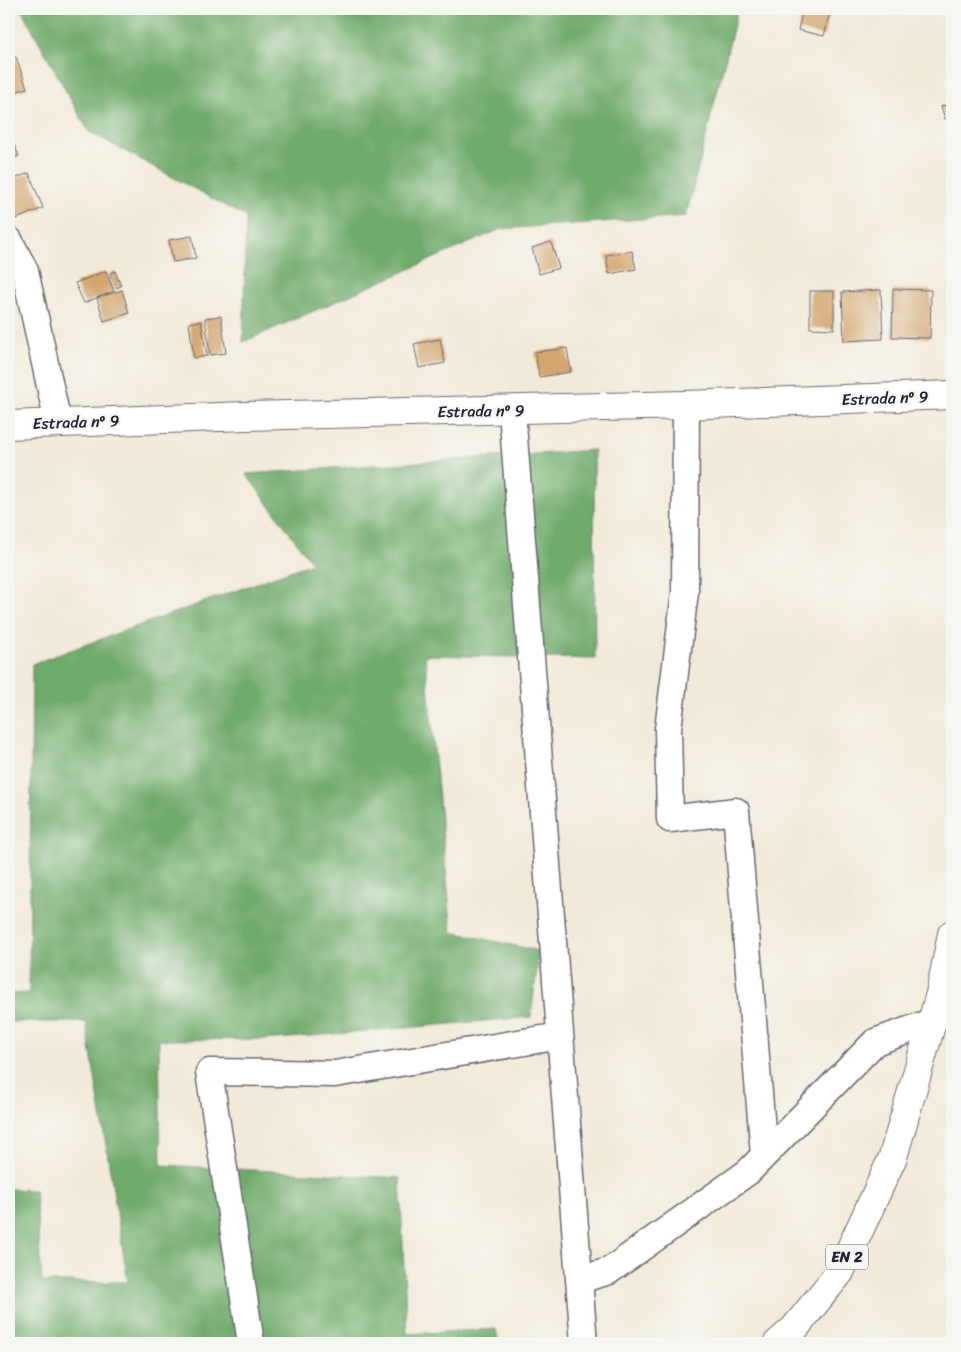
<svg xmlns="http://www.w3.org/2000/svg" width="961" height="1352" viewBox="0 0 961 1352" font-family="Sriracha,sans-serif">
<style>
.forest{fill:#6eaa69;stroke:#486652}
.building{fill:#d4a66e}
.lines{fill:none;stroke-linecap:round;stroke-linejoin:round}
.minor-casing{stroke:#6b6872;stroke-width:29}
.secondary-casing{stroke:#6b6872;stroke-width:30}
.primary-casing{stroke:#6b6872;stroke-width:30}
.minor{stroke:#fff;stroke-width:26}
.secondary{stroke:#fff;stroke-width:28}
.primary{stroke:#fff;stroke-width:28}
.labels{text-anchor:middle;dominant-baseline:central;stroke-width:4.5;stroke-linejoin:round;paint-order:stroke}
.shield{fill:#f6f6f2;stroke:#626272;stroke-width:1}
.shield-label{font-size:15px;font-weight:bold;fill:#22223b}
.street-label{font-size:16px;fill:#22223b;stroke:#f6f6f2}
</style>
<rect width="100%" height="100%" fill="#f6f6f2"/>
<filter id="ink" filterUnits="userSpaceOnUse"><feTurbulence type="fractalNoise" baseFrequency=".02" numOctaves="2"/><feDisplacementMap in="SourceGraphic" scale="10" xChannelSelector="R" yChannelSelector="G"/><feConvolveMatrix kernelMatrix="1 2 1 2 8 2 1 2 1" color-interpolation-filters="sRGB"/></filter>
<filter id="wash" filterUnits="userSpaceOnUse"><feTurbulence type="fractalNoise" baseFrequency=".0096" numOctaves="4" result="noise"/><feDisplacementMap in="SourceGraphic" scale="20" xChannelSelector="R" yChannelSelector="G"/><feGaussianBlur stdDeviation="1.12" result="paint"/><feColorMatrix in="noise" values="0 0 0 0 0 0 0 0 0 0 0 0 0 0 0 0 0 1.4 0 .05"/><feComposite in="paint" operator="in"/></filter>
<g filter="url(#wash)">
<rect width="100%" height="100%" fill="#f2ead8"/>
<path class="forest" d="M21 9H738L686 216 501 229 243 342 246 217 88 131Z
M594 450 595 659 425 655 452 932 539 951 531 1017 277 1039 159 1040 161 1165 400 1178 407 1334 496 1329 499 1343H9V1189L35 1190 42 1282H128L86 1022H9V994L29 993 32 664 312 563 246 474Z"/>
<g id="blocks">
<path class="building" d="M803 9 830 12 824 36 798 30Z
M16 57 27 88 9 94V59Z
M951 104 952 117 945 119 941 106Z
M9 134 19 156 9 160Z
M29 173 43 208 16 219 9 200V181Z
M192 236 196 258 173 262 169 240Z
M551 242 559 268 539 274 532 248Z
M632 251 636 269 609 274 606 255Z
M106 271 114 291 84 303 75 283Z
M115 271 121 286 116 288 110 273Z
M893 289 931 290 930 338 892 337Z
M122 290 129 313 104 321 97 298Z
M881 290 883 339 844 341 842 292Z
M810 291H834V329L810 328Z
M221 316 226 353 210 355 205 318Z
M201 321 207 356 194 358 189 323Z
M440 339 445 363 419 368 414 344Z
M567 348 571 372 539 377 535 352Z"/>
</g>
</g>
<g filter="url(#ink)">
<use href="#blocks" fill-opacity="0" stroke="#6b6872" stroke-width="1"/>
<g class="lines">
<defs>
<path id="minor" d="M9 240 25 271 58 423
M686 405 685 592 668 729 670 819 736 811 764 1155
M512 411 584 1343
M579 1280 609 1271 748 1172 875 1042 931 1022
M251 1343 209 1072 335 1074 560 1036"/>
<path id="secondary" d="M9 425 245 416 686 405 952 395"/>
<path id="primary" d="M778 1343 794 1329 840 1272 893 1157 940 994 952 934"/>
</defs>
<use href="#minor" class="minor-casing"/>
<use href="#secondary" class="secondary-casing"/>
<use href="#primary" class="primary-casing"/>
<use href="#minor" class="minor"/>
<use href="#secondary" class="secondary"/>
<use href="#primary" class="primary"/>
</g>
</g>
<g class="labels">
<rect class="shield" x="826" y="1244.5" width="42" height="25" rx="4"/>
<g class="shield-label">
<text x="847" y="1257">EN 2</text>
</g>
<g class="street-label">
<text transform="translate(885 398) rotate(-2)">Estrada nº 9</text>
<text transform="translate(481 411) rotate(-1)">Estrada nº 9</text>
<text transform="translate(76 422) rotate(-2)">Estrada nº 9</text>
</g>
</g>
<rect width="961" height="1352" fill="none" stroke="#f6f6f2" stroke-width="30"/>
</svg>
